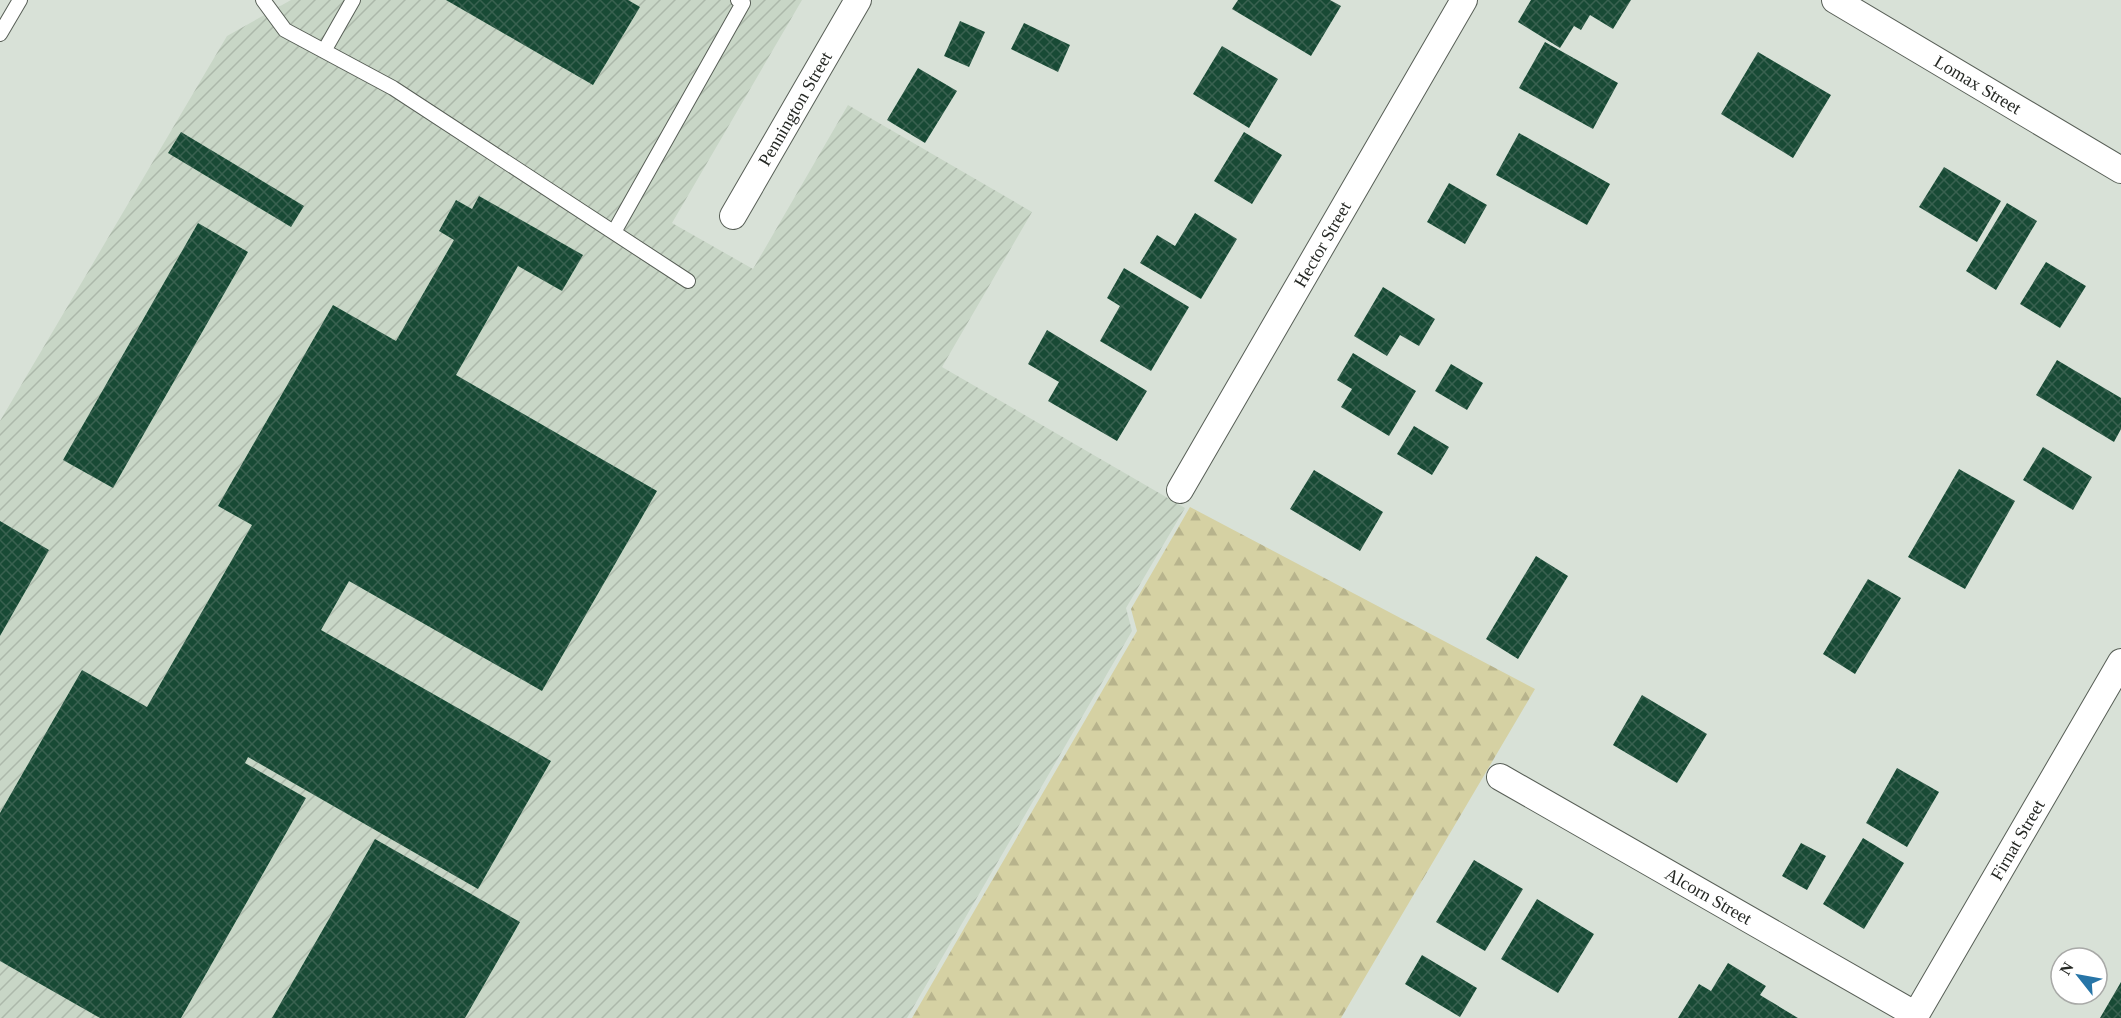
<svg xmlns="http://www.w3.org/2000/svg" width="2121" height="1018" viewBox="0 0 2121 1018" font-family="'Times New Roman',serif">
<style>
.industrial{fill:url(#industrial-furrows)}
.forest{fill:url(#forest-firs)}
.building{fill:url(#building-cross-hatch)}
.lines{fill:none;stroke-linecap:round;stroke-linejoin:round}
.lane-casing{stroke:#585f57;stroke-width:16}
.street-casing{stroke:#585f57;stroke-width:28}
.lane{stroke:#fff;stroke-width:14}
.street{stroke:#fff;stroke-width:26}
.labels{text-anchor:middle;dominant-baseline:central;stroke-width:6;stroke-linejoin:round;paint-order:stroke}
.street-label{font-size:18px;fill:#252824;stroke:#fff}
</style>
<defs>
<pattern id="industrial-furrows" width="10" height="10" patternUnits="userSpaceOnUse" patternTransform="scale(1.5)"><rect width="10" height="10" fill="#c8d6c6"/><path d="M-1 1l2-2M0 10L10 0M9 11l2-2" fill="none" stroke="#acb8aa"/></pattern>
<pattern id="forest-firs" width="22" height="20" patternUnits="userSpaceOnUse" patternTransform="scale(1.5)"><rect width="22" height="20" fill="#d5d1a3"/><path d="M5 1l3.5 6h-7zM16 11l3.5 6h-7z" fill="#b7b38c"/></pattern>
<pattern id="building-cross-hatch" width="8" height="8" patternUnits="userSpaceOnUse" patternTransform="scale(1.5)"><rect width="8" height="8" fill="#184a35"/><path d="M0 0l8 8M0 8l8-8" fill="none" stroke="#396150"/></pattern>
</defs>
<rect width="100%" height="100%" fill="#d8e1d7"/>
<path class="industrial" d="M291 0H802L672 223 753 269 848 105 1032 212 942 367 1185 508 1126 608 1132 631 907 1018H0V421L227 36Z"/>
<path class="forest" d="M1190 507 1535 689 1341 1018H912L1137 631 1131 609Z"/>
<path class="building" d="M446 0H628L640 7 593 85Z
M1238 0H1330L1341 6 1311 56 1232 9Z
M1531 0H1631L1613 29 1590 15 1581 30 1574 26 1560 48 1518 22Z
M960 21 985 32 969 67 944 56Z
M1024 23 1070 45 1058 72 1011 49Z
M1545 42 1618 83 1593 129 1519 88Z
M1222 46 1278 79 1249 128 1193 94Z
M1758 52 1831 95 1793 158 1721 114Z
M918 68 957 91 925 143 887 120Z
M181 132 304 206 291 227 168 153Z
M1244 132 1282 155 1252 204 1214 181Z
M1519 133 1610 184 1587 225 1496 175Z
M1944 167 2001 201 1977 242 1919 207Z
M1449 183 1487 205 1465 244 1427 222Z
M479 196 583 255 562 291 518 266 456 375 657 491 542 691 349 581 321 630 551 761 478 889 248 757 245 763 306 798 181 1018H100L0 961V813L82 670 147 707 252 525 218 506 333 305 396 341 454 240 439 231 456 200 472 209Z
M2007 203 2037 221 1996 290 1966 271Z
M1195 213 1237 239 1201 299 1140 263 1157 235 1175 246Z
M198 223 248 252 113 488 63 460Z
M2046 262 2086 286 2060 328 2020 304Z
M1124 268 1189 307 1151 371 1100 341 1120 306 1107 298Z
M1383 287 1435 319 1419 346 1400 335 1387 356 1354 336Z
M1047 330 1147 391 1117 441 1048 401 1059 382 1028 364Z
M1353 353 1416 391 1389 436 1341 407 1352 389 1337 380Z
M2057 360 2121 398V429L2114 442 2036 395Z
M1451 364 1483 383 1467 410 1435 391Z
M1414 426 1449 447 1432 475 1397 454Z
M2043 447 2092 477 2073 510 2023 480Z
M1959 469 2015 501 1965 589 1908 557Z
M1314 470 1383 512 1360 551 1290 509Z
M0 521 49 550 0 636Z
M1536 556 1568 576 1518 659 1486 639Z
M1868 579 1901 598 1855 674 1823 654Z
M1642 695 1707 734 1677 783 1613 745Z
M1897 768 1939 792 1907 847 1866 823Z
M1863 838 1904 863 1864 929 1823 904Z
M375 839 520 922 465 1018H272Z
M1801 843 1826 856 1807 890 1782 876Z
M1474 860 1523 889 1485 951 1436 922Z
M1537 899 1594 934 1558 993 1501 959Z
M1422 955 1477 988 1460 1017 1405 984Z
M1728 963 1766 986 1760 995 1798 1018H1678L1699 984 1711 991Z
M2121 982V1018H2100Z"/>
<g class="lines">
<defs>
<path id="lane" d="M263 0 285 30 393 88 688 281
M0 34 20 0
M324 51 353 0
M614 232 743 3 738 0"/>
<g id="street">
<path id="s1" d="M1835 0 2121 170"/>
<path id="s2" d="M733 216 858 0"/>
<path id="s3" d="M1180 490 1464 0"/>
<path id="s4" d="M1500 777 1916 1015"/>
<path id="s5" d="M1914 1018 2121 662"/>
</g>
</defs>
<use href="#lane" class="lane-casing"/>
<use href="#street" class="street-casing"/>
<use href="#lane" class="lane"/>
<use href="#street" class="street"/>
</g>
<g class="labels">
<g class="street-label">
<text stroke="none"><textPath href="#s1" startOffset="166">Lomax Street</textPath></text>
<text stroke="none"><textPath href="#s2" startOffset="124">Pennington Street</textPath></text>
<text stroke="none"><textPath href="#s3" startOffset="284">Hector Street</textPath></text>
<text stroke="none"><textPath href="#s5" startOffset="206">Firnat Street</textPath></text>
<text stroke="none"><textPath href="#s4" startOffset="240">Alcorn Street</textPath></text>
</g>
</g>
<g transform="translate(2079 976) rotate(301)"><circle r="28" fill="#ffffff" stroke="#a8a9a7" stroke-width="1.5"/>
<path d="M0-4.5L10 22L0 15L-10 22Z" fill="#2775a7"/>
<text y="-9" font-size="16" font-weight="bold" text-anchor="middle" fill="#252824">N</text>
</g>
</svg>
